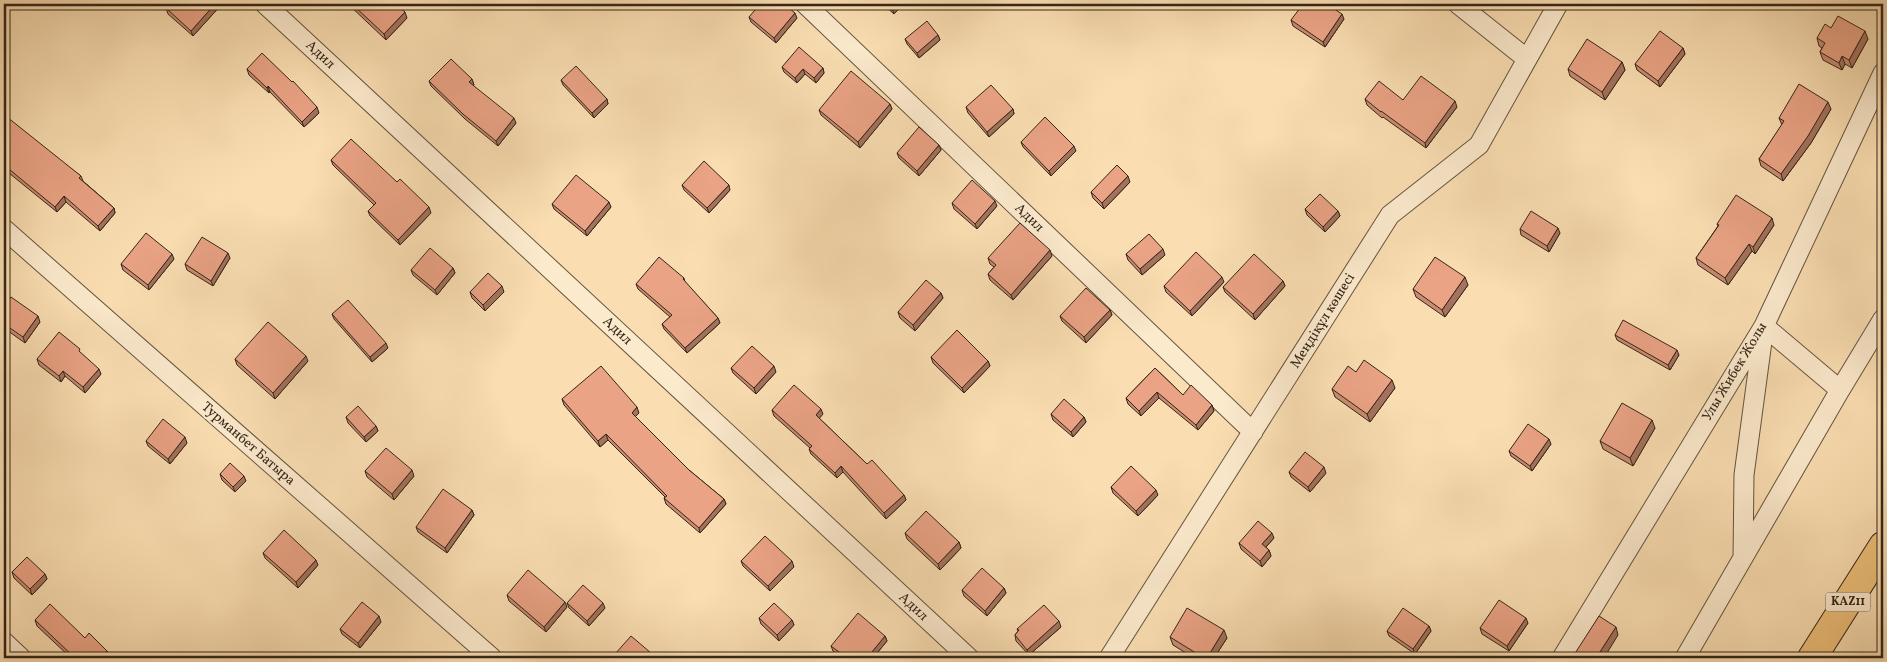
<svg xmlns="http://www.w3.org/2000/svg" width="1887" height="662" viewBox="0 0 1887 662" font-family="Vollkorn,serif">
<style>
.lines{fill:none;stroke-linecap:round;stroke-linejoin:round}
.minor-casing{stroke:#66543f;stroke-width:21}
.highway-casing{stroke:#342619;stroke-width:30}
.minor{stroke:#fceacd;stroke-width:19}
.highway{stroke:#edbf79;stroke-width:28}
.wall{fill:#c98c72;stroke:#342619}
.shaded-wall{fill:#a4725d;stroke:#342619}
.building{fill:#eaa385;stroke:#342619}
.labels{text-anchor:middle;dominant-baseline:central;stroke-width:4;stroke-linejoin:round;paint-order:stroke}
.shield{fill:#fceacd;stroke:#70614f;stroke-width:1}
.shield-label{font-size:12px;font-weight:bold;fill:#342619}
.street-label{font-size:14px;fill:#342619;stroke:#fceacd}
</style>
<rect width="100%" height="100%" fill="#fadeb2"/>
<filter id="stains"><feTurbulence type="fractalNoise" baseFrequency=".004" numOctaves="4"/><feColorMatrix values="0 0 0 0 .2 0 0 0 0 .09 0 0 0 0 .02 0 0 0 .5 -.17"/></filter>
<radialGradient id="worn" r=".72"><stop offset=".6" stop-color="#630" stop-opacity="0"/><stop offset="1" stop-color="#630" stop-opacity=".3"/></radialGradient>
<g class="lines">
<defs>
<path id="minor" d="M265 4 969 658
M805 4 1253 432
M1458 4 1527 59
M4 229 492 658
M1840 390 1883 319
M1743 558 1744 475 1763 334
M4 642 21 658
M1109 658 1390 215 1479 145 1558 4
M1562 658 1764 326 1883 73
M1685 658 1840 390 1764 326"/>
<path id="highway" d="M1812 658 1883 546"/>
</defs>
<use href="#minor" class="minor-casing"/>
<use href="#highway" class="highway-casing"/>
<use href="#minor" class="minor"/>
<use href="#highway" class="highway"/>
</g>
<path class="wall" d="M222 4 193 36 168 14 166 8Z
M348 4H396L407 18 386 40Z
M883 4H903L894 14Z
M749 17 797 18 776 43 751 22Z
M1344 19 1325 47 1293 26 1291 20Z
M1831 28 1868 39 1852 68 1845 64 1842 70 1823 60 1820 52 1822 48 1819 46 1817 38Z
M938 35 940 40 919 58 907 44 905 39Z
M1683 48 1685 54 1660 87 1637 70 1635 64Z
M1622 62 1625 70 1605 100 1570 76 1568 69Z
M782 67 823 68 824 73 816 83 805 74 797 83 784 72Z
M247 69 319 113 304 127 270 92 269 93 249 75Z
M472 79 474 85 473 86 516 123 498 146 465 119 431 86 429 81Z
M561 80 607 99 608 104 594 118 563 85Z
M1365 99 1403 100 1457 107 1426 148 1383 117 1382 118 1367 105Z
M890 104 892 109 860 148 821 115 819 110Z
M966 107 1013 109 1014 114 989 137 968 113Z
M1831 109 1811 143 1783 181 1761 166 1759 159 1782 125 1779 118Z
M4 122 81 176 83 181 114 208 115 213 100 231 66 202 57 212 4 169Z
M1021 142 1076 151 1051 176 1023 147Z
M939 145 941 150 919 176 899 158 897 153Z
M331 160 397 182 431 213 400 245 370 216 368 211 374 205 333 165Z
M1130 182 1104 209 1093 198 1091 192Z
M682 185 730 190 709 213 684 190Z
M952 203 997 206 977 229 954 209Z
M552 204 611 207 587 236 554 209Z
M1305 209 1338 211 1340 216 1325 232 1307 215Z
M1717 224 1774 225 1755 254 1752 251 1728 285 1698 265 1696 258 1718 226Z
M1520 229 1560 233 1549 252 1521 235Z
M1126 254 1165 255 1142 275 1128 260Z
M1052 256 1013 300 990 280 988 274 994 267 990 264 988 258Z
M230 258 213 286 187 270 185 264Z
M174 259 149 290 123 270 121 264Z
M453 268 455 273 437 295 413 275 411 270Z
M684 278 685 282 718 318 720 323 687 353 664 329 662 324 670 317 638 289 636 284Z
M1283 281 1285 286 1255 320 1225 292 1223 287Z
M1224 282 1192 316 1166 292 1164 286Z
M1468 285 1445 317 1416 297 1413 289Z
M470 292H504L485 311 472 298Z
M941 293 943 298 915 331 900 318 898 312Z
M4 307 40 322 25 343 4 328Z
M1110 310 1112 315 1086 343 1062 321 1060 316Z
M332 314 388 348 372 362 334 319Z
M1615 335 1679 355 1670 370 1617 340Z
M82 354 101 374 85 393 65 376 61 382 39 365 37 359Z
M931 357 988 361 990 366 964 393 933 363Z
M235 359 308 361 275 399 237 365Z
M731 368 776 372 756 394 733 373Z
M1155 368 1183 395 1212 405 1214 411 1198 430 1159 398 1141 416 1128 404 1126 398Z
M1356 372 1395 388 1370 422 1335 397 1332 389Z
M562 399 639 413 635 416 689 470 724 499 726 504 700 533 666 504 664 498 665 497 608 440 600 447 564 405Z
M772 410 823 414 819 418 867 464 904 495 906 500 886 519 843 472 837 478 811 454 809 449 810 448 774 416Z
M1051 414 1084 417 1086 422 1073 437 1053 420Z
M346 417 376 426 378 431 366 442 348 423Z
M1655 428 1633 466 1603 449 1600 441Z
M146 441 187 443 170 464 148 446Z
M1551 444 1532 471 1511 456 1509 451Z
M365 471 414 476 394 500 367 477Z
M1289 472 1326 473 1310 492 1291 477Z
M220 474 246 481 235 492 222 480Z
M1111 487 1158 495 1138 516 1113 493Z
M472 510 474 515 447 553 418 532 416 527Z
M905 533 959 542 961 548 940 570 907 539Z
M1274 538 1266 547 1269 550 1271 556 1262 567 1241 549 1239 543Z
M263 553 318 565 298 588 265 558Z
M741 561 794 567 770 591 743 566Z
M12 572 45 574 47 579 32 595 14 578Z
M1004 588 1006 593 987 616 964 596 962 590Z
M507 595 567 607 546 632 509 601Z
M567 603 605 608 589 626 569 608Z
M759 618 792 620 794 625 779 641 761 624Z
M35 620 85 638 109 656 107 658H71L37 626Z
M381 622 360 648 342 634 340 629Z
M1528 623 1509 651 1482 634 1480 628Z
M1429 626 1431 631 1415 654 1389 636 1387 631Z
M1061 627 1029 655 1016 641 1015 635 1018 631 1017 629Z
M885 636 887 641 873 658H842L833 651 831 646Z
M1170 637 1227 638 1214 658H1194L1173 645Z"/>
<path class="shaded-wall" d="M215 4H222L193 36 191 31Z
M896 4H903L894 14 892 8Z
M405 12 407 18 386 40 384 34Z
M795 13 797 18 776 43 774 38Z
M1342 14 1344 19 1325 47 1323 42Z
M1865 31 1868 39 1852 68 1849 60Z
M938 35 940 40 919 58 917 53Z
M1683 48 1685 54 1660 87 1658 81Z
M1842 56 1845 64 1842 70 1839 63Z
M1622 62 1625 70 1605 100 1602 92Z
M823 68 824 73 816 83 814 78Z
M803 69 805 74 797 83 795 78Z
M472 79 474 85 471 88 469 82Z
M268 86 270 92 269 93 267 88Z
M607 99 608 104 594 118 592 113Z
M1455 101 1457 107 1426 148 1425 143Z
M1828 102 1831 109 1811 143 1783 181 1781 174Z
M890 104 892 109 860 148 858 142Z
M317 107 319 113 304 127 302 122Z
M1013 109 1014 114 989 137 987 132Z
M514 118 516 123 498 146 496 141Z
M939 145 941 150 919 176 917 171Z
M1074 146 1076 151 1051 176 1049 171Z
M1128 176 1130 182 1104 209 1102 203Z
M729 185 730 190 709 213 707 208Z
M64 196 66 202 57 212 55 207Z
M995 201 997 206 977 229 975 224Z
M609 202 611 207 587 236 585 231Z
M429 207 431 213 400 245 398 240Z
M114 208 115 213 100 231 98 226Z
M1338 211 1340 216 1325 232 1323 227Z
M1772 218 1774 225 1755 254 1753 247Z
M1558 228 1560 233 1549 252 1547 246Z
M1749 244 1752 251 1728 285 1725 278Z
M1163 249 1165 255 1142 275 1140 269Z
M1050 250 1052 256 1013 300 1011 295Z
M228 253 230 258 213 286 211 281Z
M172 254 174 259 149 290 148 285Z
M453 268 455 273 437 295 435 290Z
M1222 277 1224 282 1192 316 1190 311Z
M1465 277 1468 285 1445 317 1442 310Z
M1283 281 1285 286 1255 320 1253 314Z
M502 286 504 292 485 311 483 305Z
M941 293 943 298 915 331 913 325Z
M1110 310 1112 315 1086 343 1084 337Z
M38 316 40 322 25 343 23 337Z
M718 318 720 323 687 353 685 348Z
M386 343 388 348 372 362 370 357Z
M1677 350 1679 355 1670 370 1668 365Z
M306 356 308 361 275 399 273 393Z
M988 361 990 366 964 393 962 388Z
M774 366 776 372 756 394 754 388Z
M99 369 101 374 85 393 83 387Z
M63 371 65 376 61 382 59 376Z
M1392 380 1395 388 1370 422 1367 414Z
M1157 392 1159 398 1141 416 1139 411Z
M1212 405 1214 411 1198 430 1196 425Z
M637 407 639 413 634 418 632 413Z
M821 409 823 414 818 420 816 415Z
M1084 417 1086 422 1073 437 1071 432Z
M1652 420 1655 428 1633 466 1630 458Z
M376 426 378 431 366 442 364 437Z
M606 434 608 440 600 447 598 441Z
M185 437 187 443 170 464 168 459Z
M1549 439 1551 444 1532 471 1530 466Z
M841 466 843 472 837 478 835 473Z
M1324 467 1326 473 1310 492 1308 487Z
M412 470 414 476 394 500 392 494Z
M244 476 246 481 235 492 233 487Z
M1156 490 1158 495 1138 516 1136 511Z
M904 495 906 500 886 519 884 513Z
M724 499 726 504 700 533 699 528Z
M472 510 474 515 447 553 445 548Z
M1272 533 1274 538 1264 549 1262 544Z
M959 542 961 548 940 570 938 564Z
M1269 550 1271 556 1262 567 1260 561Z
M316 560 318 565 298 588 296 582Z
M792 561 794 567 770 591 768 586Z
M45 574 47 579 32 595 30 589Z
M1004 588 1006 593 987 616 985 611Z
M565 602 567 607 546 632 544 627Z
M603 603 605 608 589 626 587 621Z
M379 616 381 622 360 648 358 643Z
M1526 618 1528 623 1509 651 1507 646Z
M792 620 794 625 779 641 777 635Z
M1059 621 1061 627 1029 655 1027 650Z
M1429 626 1431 631 1415 654 1413 649Z
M1616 627 1618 635 1604 658H1596Z
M1224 630 1227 638 1214 658H1207Z
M885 636 887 641 873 658H867Z
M107 651 109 656 107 658H99Z
M651 653 653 658H647Z"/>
<path class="building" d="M170 4H215L191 31 166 8Z
M352 4H396L405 12 384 34Z
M760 4H784L795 13 774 38 749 17Z
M887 4H896L892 8Z
M1303 4H1327L1342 14 1323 42 1291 20Z
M1838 16 1865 31 1849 60 1842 56 1839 63 1820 52 1825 43 1817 38 1825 24 1831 28Z
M927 21 938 35 917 53 905 39Z
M1660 31 1683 48 1658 81 1635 64Z
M1587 39 1622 62 1602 92 1568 69Z
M799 47 823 68 814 78 803 69 795 78 782 67Z
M262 53 292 82 293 81 317 107 302 122 268 86 267 88 247 69Z
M451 59 472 79 469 82 514 118 496 141 463 114 429 81Z
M576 66 607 99 592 113 561 80Z
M851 71 890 104 858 142 819 110Z
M1421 76 1455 101 1425 143 1381 111V112L1365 99 1379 81 1403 100Z
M1799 84 1828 102 1808 136 1781 174 1759 159 1784 121 1779 118Z
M991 85 1013 109 987 132 966 107Z
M7 117 81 176 79 178 114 208 98 226 64 196 55 207 4 165V122Z
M1045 117 1074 146 1049 171 1021 142Z
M919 127 939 145 917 171 897 153Z
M351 139 397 182 400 179 429 207 398 240 368 211 376 203 331 160Z
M704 161 729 185 707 208 682 185Z
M1117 165 1128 176 1102 203 1091 192Z
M576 175 609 202 585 231 552 204Z
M972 180 995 201 975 224 952 203Z
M1320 194 1338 211 1323 227 1305 209Z
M1736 195 1772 218 1753 247 1749 244 1725 278 1696 258 1719 225 1717 224Z
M1531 211 1558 228 1547 246 1520 229Z
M1020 223 1050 250 1011 295 988 274 996 265 988 258Z
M146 233 172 254 148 285 121 264Z
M1149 234 1163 249 1140 269 1126 254Z
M202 237 228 253 211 281 185 264Z
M430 248 453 268 435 290 411 270Z
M1196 252 1222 277 1190 311 1164 286Z
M1254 254 1283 281 1253 314 1223 287Z
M659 257 684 278 683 279 718 318 685 348 662 324 672 315 636 284Z
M1435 257 1465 277 1442 310 1413 289Z
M488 273 502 286 483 305 470 292Z
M926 280 941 293 913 325 898 312Z
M1086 288 1110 310 1084 337 1060 316Z
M11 297 38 316 23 337 4 324V307Z
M348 300 386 343 370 357 332 314Z
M1623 320 1677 350 1668 365 1615 335Z
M268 322 306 356 273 393 235 359Z
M957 330 988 361 962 388 931 357Z
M59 332 80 349 79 351 99 369 83 387 63 371 59 376 37 359Z
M752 346 774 366 754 388 731 368Z
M1364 360 1392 380 1367 414 1332 389 1348 366 1356 372Z
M601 366 637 407 632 413 689 470 724 499 699 528 664 498 667 496 606 434 598 441 562 399Z
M1155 368 1183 395 1191 385 1212 405 1196 425 1157 392 1139 411 1126 398Z
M794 385 821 409 816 415 867 464 872 460 904 495 884 513 841 466 835 473 809 449 812 446 772 410Z
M1064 399 1084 417 1071 432 1051 414Z
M1622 403 1652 420 1630 458 1600 441Z
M358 406 376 426 364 437 346 417Z
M163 419 185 437 168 459 146 441Z
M1528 424 1549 439 1530 466 1509 451Z
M386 448 412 470 392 494 365 471Z
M1305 452 1324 467 1308 487 1289 472Z
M230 463 244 476 233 487 220 474Z
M1131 466 1156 490 1136 511 1111 487Z
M443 489 472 510 445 548 416 527Z
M926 511 959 542 938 564 905 533Z
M1258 521 1272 533 1262 544 1269 550 1260 561 1239 543Z
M284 530 316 560 296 582 263 553Z
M765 536 792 561 768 586 741 561Z
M27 557 45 574 30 589 12 572Z
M982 568 1004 588 985 611 962 590Z
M528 570 565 602 544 627 507 595Z
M583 585 603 603 587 621 567 603Z
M1499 600 1526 618 1507 646 1480 628Z
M362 602 379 616 358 643 340 629Z
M774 603 792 620 777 635 759 618Z
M50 604 85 638 89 633 107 651 99 658H75L35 620Z
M1044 605 1059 621 1027 650 1015 635 1019 630 1017 629Z
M1187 608 1224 630 1207 658H1204L1170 637Z
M1403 608 1429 626 1413 649 1387 631Z
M858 613 885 636 867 658H847L831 646Z
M1599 616 1616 627 1596 658H1572Z
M631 636 651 653 647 658H620L615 654Z"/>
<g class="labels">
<rect class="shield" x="1825.5" y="592.5" width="45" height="19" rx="4"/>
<g class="shield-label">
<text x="1848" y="602">KAZ11</text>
</g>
<g class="street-label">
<text transform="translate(320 55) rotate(43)">Адил</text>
<text transform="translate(1029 218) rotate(44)">Адил</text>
<text transform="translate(1323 321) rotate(-58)">Меңдіқұл көшесі</text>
<text transform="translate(617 331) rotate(43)">Адил</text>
<text transform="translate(1735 372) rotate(-59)">Улы Жибек Жолы</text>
<text transform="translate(248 444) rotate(41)">Турманбет Батыра</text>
<text transform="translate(913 607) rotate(43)">Адил</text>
</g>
</g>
<rect width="1887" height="662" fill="none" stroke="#fadeb2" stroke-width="20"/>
<rect x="5" y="5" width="1877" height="652" fill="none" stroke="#342619" stroke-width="2.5"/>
<rect x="10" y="10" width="1867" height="642" fill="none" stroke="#342619"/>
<rect width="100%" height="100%" filter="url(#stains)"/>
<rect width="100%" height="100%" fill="url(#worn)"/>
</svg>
